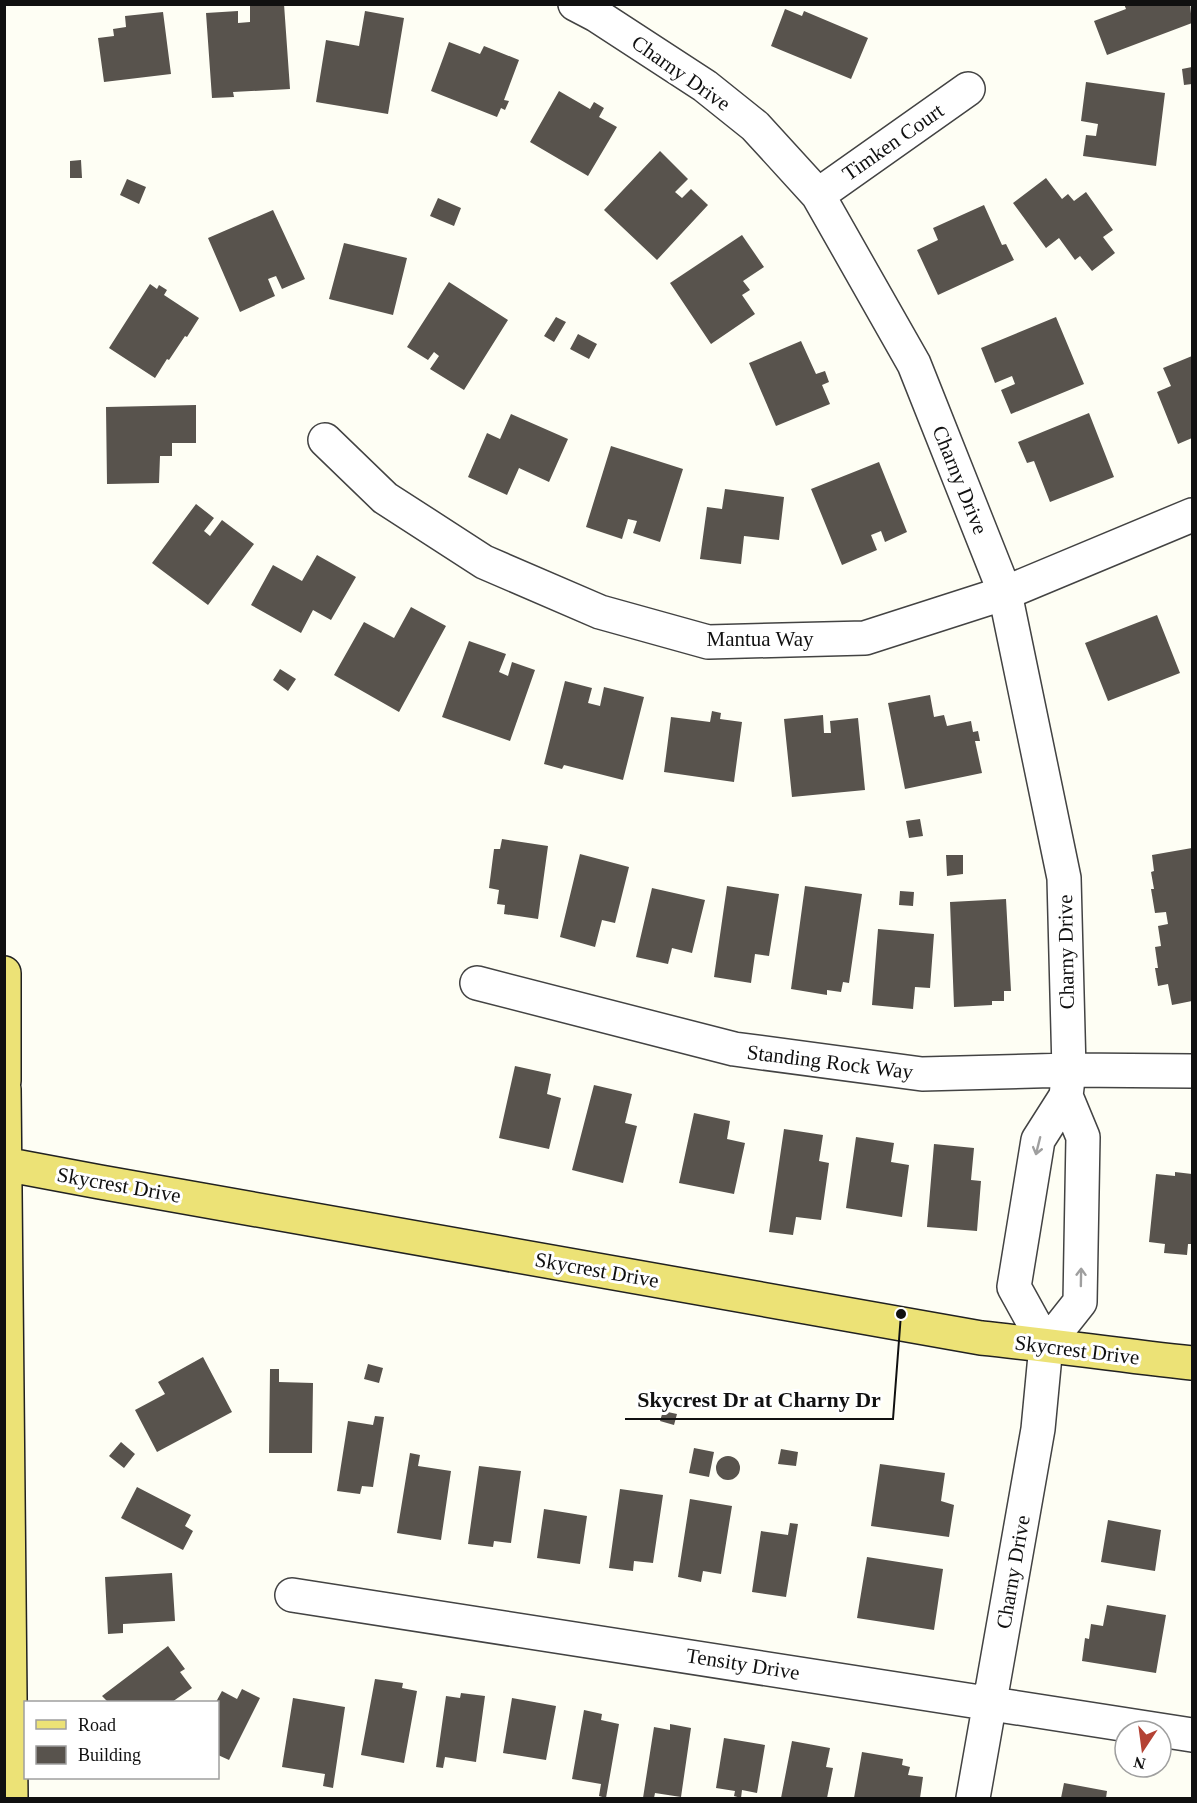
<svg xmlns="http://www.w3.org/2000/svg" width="1197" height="1803" viewBox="0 0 1197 1803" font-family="'Times New Roman',serif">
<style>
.building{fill:#58534d}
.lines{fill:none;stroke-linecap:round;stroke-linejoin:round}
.minor-casing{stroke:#434343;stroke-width:36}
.major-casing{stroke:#212121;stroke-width:36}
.minor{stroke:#fff;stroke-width:33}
.major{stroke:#ece276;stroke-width:33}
.oneway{stroke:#9f9f9f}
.labels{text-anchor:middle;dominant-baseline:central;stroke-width:6;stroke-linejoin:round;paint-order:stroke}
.street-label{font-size:21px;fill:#101010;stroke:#fff}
.leader{fill:none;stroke:#101010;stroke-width:2}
.callout-dot{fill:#101010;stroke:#fff;stroke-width:2}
.callout-label{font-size:22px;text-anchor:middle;font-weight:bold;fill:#101010;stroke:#fff;stroke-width:6;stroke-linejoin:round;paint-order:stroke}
</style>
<rect width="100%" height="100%" fill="#fefef4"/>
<path class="building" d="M284 4 290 89 233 92 234 97 212 98 206 13 238 11V23L250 22V5Z
M1124 4H1190L1192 23 1107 55 1094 21 1126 9Z
M785 9 802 16 804 11 868 38 851 79 771 46Z
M365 11 404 18 388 114 316 102 326 40 359 46Z
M163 12 171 74 104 82 98 38 114 36 113 29 126 27 125 16Z
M449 42 480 54 484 46 519 60 504 100 509 101 505 110 501 108 497 117 431 91Z
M1192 67V84L1184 85 1182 69Z
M1086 82 1165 93 1156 166 1083 156 1086 135 1096 136 1098 124 1081 121Z
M559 91 590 109 594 102 604 108 599 117 617 127 588 176 530 142Z
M660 151 688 179 675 192 682 198 691 189 708 205 657 260 604 210Z
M81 160 82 178H70V161Z
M1046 178 1062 199 1068 194 1074 201 1086 192 1113 230 1103 237 1115 253 1092 271 1080 256 1075 260 1059 238 1046 248 1013 203Z
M127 179 146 187 139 204 120 195Z
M438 198 461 208 454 226 430 216Z
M984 205 1002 245 1006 244 1014 260 938 295 917 250 938 240 933 228Z
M273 210 305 279 282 289 276 276 268 279 275 296 240 312 208 238Z
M742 235 764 267 743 281 750 290 742 295 755 314 711 344 670 283Z
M344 243 407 258 393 315 329 299Z
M449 282 508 320 464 390 430 369 439 356 434 352 428 360 407 347Z
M150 284 157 289 159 285 167 290 164 295 199 318 187 337 185 336 169 360 167 359 155 378 109 348Z
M556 317 566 322 554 342 544 336Z
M1056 317 1084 384 1011 414 1001 390 1015 384 1012 376 995 383 981 348Z
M578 334 597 344 589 359 570 349Z
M801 341 816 374 825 371 829 382 822 385 830 404 776 426 749 363Z
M1192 356V438L1178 444 1157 392 1171 386 1163 368Z
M196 405V443H172V456H160L159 483 107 484 106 407Z
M1089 413 1114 477 1050 502 1034 461 1027 463 1018 442Z
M511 414 568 439 549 482 519 468 507 495 468 477 487 433 500 439Z
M611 446 683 469 660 542 633 533 637 521 628 519 622 539 586 527Z
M879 462 907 532 885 542 881 531 871 535 877 550 842 565 811 489Z
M725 489 784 497 779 540 744 536 741 564 700 559 707 507 722 509Z
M196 504 214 518 204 531 210 536 222 520 254 544 208 605 152 563Z
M317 555 356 577 331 620 313 610 301 633 251 605 273 565 302 581Z
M411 607 446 626 399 712 334 675 364 622 394 638Z
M1157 615 1180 673 1108 701 1085 643Z
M469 641 506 654 499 672 508 676 512 662 535 670 510 741 442 717Z
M280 669 296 679 288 691 273 680Z
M565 681 592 688 588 703 600 706 604 687 644 697 623 780 564 765 562 769 544 764Z
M930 695 934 717 944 715 947 726 971 721 973 732 978 731 980 741H975L982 773 905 789 888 703Z
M712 711 721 713 720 719 742 722 734 782 664 772 671 717 710 722Z
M823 715 824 733H831L830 721 858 718 865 790 792 797 784 719Z
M920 819 923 836 909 838 906 821Z
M502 839 548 846 538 919 504 914 505 905 497 904 499 890 489 888 494 849H500Z
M1192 848V1001L1172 1005 1168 984 1158 986 1155 968H1158L1155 947 1161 946 1158 926 1168 924 1166 912 1155 913 1151 889H1154L1151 872 1154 871 1152 855Z
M580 854 629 867 615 923 602 920 595 947 560 937Z
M946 855H963V874L947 876Z
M727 886 779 894 769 956 755 954 751 983 714 977Z
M805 886 862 894 849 983 843 982 841 992 827 990V995L791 989Z
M652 888 705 900 692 953 672 948 668 964 636 957Z
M900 891 914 892 913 906 899 905Z
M1006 899 1011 991H1004V1001H992V1005L954 1007 950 902Z
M878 929 934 934 930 988 915 987 913 1009 872 1005Z
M515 1066 551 1074 547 1094 561 1098 549 1149 499 1138Z
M594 1085 632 1094 625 1123 637 1126 623 1183 572 1170Z
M694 1113 730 1121 727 1139 745 1143 734 1194 679 1183Z
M784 1129 823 1135 819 1161 829 1163 821 1220 796 1217 793 1235 769 1232Z
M856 1137 894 1143 891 1162 909 1165 902 1217 846 1208Z
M934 1144 974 1148 971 1180 981 1181 977 1231 927 1227Z
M1175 1172 1192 1174V1244H1188L1187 1255 1164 1253 1165 1244 1149 1242 1156 1174 1175 1176Z
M203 1357 232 1412 157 1452 135 1410 165 1394 158 1382Z
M368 1364 383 1368 379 1383 364 1379Z
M270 1369H279V1382L313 1383 312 1453H269Z
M663 1411 677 1414 674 1425 660 1421Z
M375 1416 384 1417 373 1487 362 1486 360 1494 337 1491 348 1421 373 1425Z
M121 1442 135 1454 124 1468 109 1456Z
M694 1448 714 1452 709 1477 689 1473Z
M781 1449 798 1452 796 1466 778 1464Z
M410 1453 420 1455 418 1466 451 1471 441 1540 397 1533Z
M716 1468a12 12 0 1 1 24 0a12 12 0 1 1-24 0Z
M880 1464 945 1473 941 1501 954 1505 949 1537 871 1526Z
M479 1466 521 1471 511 1543 494 1541 493 1547 468 1544Z
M137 1487 191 1515 185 1526 193 1531 183 1550 121 1518Z
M620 1489 663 1495 653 1563 634 1561 633 1571 609 1568Z
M690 1499 732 1506 721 1574 703 1571 701 1582 678 1577Z
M544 1509 587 1516 580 1564 537 1558Z
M1108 1520 1161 1530 1155 1571 1101 1562Z
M790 1523 798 1524 786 1597 752 1592 761 1531 788 1535Z
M867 1557 943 1569 934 1630 857 1618Z
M172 1573 175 1621 123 1624V1633L108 1634 105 1577Z
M1107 1605 1166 1615 1156 1673 1082 1661 1085 1638 1089 1639 1091 1624 1103 1626Z
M168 1646 185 1669 180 1672 192 1688 172 1702H108L102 1696Z
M375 1679 403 1683 402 1688 417 1691 404 1763 361 1755Z
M242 1689 260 1698 229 1760 218 1755V1702H216L222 1691 237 1699Z
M461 1693 485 1696 476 1762 445 1757 443 1768 436 1767 446 1696 460 1698Z
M293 1698 345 1707 333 1788 323 1786 325 1774 282 1767Z
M512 1698 556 1706 546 1760 503 1753Z
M584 1710 602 1714 601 1720 619 1724 606 1798 599 1796 601 1784 572 1779Z
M670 1724 691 1728 681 1797 655 1793 654 1798H643L654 1727 670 1730Z
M724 1738 765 1745 757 1793 742 1790 741 1798 734 1796 735 1791 716 1788Z
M792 1741 830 1748 826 1767 833 1768 827 1798H781Z
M862 1752 903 1759 902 1765 910 1767 908 1775 923 1777 920 1798H854Z
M1064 1783 1107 1791 1106 1798H1061Z"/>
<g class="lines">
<defs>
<path id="minor" d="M575 4 596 15 705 86 755 126 818 195 914 364 1005 593 1064 878 1069 1070 1066 1096 1038 1140 1014 1287 1046 1345
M818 195 968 89
M325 440 385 498 484 562 600 612 708 642 865 638 1005 593 1192 515
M477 983 734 1049 922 1074 1069 1070 1192 1071
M292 1595 1192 1735
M973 1798 1038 1429 1046 1345 1080 1302 1083 1137 1066 1096"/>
<path id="major" d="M4 973V1081
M4 1089 11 1798
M4 1164 100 1182 981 1338C1052 1345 1122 1356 1192 1363"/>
</defs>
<use href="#minor" class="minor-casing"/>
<use href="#major" class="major-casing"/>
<use href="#minor" class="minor"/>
<use href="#major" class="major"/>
</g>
<defs><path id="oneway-shaft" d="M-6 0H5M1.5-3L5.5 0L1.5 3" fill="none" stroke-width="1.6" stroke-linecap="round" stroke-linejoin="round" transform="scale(1.5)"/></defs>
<g class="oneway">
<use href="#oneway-shaft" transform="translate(1038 1146) rotate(104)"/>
<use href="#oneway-shaft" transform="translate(1081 1277) rotate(-89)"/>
</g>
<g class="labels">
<g class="street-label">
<text transform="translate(681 73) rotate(35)">Charny Drive</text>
<text transform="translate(893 142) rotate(-35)">Timken Court</text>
<text transform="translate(960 480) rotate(68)">Charny Drive</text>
<text x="760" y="639">Mantua Way</text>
<text transform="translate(1066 952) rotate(-91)">Charny Drive</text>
<text transform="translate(830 1062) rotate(7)">Standing Rock Way</text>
<text transform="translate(119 1185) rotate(10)">Skycrest Drive</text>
<text transform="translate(597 1270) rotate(10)">Skycrest Drive</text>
<text transform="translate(1077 1350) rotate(7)">Skycrest Drive</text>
<text transform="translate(1013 1572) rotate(-80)">Charny Drive</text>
<text transform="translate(743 1664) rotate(9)">Tensity Drive</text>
</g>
</g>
<path class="leader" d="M901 1314L893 1419H625"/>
<circle class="callout-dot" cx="901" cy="1314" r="6"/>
<g class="callout-label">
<text x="759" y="1407">Skycrest Dr at Charny Dr</text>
</g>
<rect width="1197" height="1803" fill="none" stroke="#101010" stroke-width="12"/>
<rect x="24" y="1701" width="195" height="78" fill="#ffffff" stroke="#9f9f9f" stroke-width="1.5"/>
<rect x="36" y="1720" width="30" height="9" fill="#ece276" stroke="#9f9f9f" stroke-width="1.5"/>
<text x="78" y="1731" font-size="18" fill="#101010">Road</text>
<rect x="36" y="1746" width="30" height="18" fill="#58534d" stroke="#9f9f9f" stroke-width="1.5"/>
<text x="78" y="1761" font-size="18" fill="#101010">Building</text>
<g transform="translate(1143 1749) rotate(193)"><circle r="28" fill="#ffffff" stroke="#9f9f9f" stroke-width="1.5"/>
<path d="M0-4.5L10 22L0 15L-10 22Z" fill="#b44234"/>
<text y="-9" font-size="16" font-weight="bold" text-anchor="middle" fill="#101010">N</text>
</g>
</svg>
